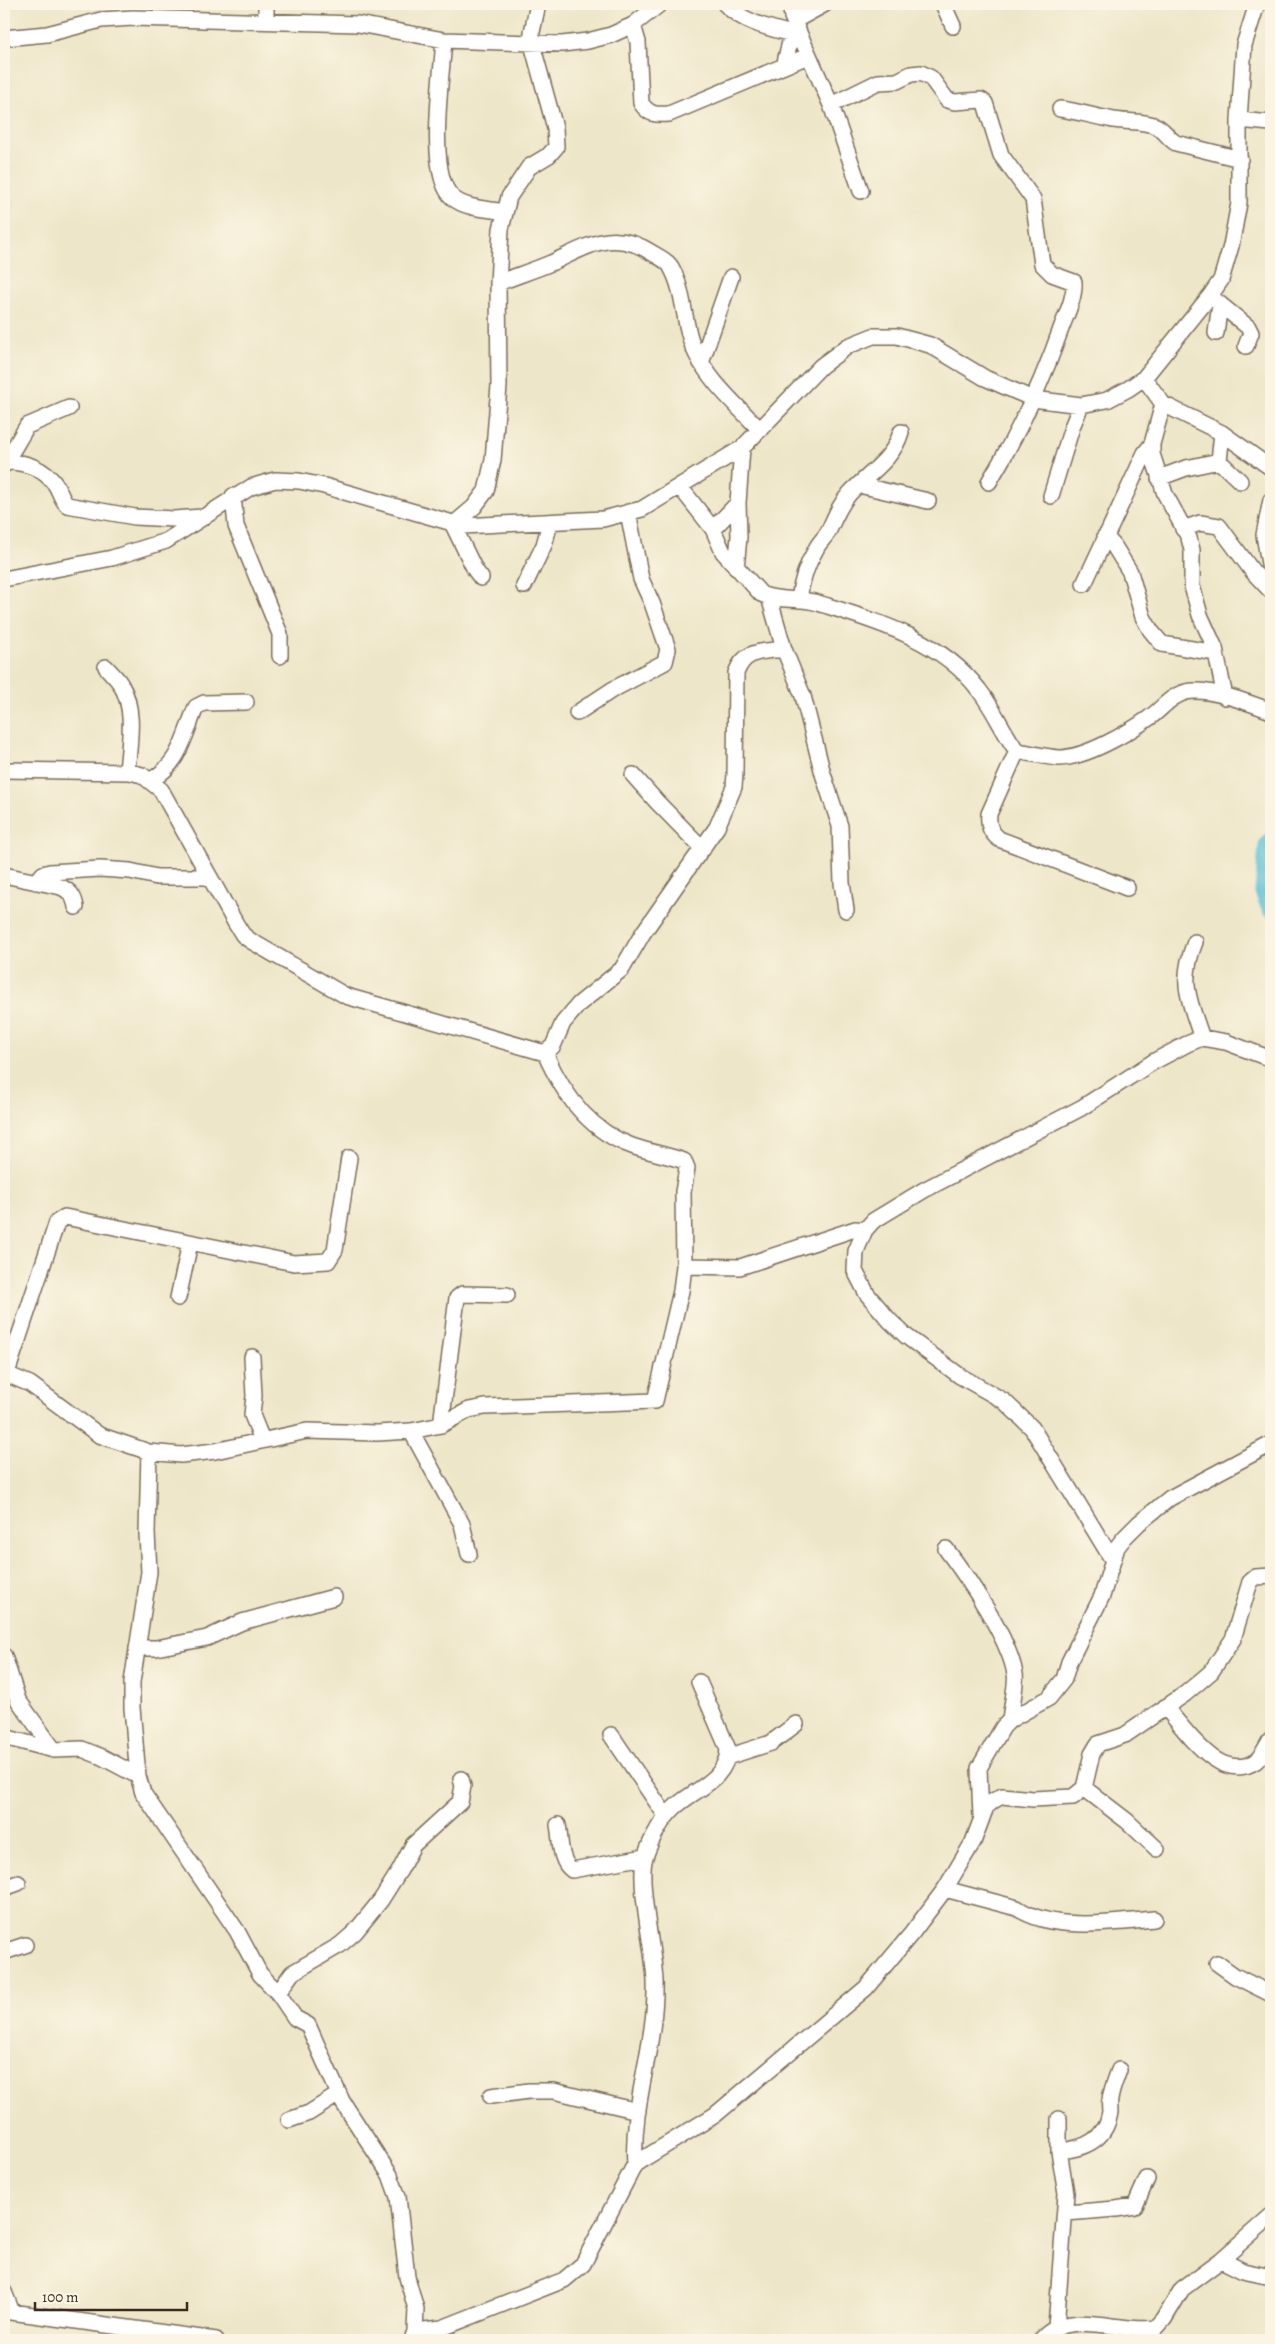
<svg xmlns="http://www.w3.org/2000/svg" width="1275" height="2344" viewBox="0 0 1275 2344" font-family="Alegreya,serif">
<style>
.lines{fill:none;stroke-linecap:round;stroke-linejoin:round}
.river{stroke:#55bdd3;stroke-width:19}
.minor-casing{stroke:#7a6c5a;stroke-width:18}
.minor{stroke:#fff;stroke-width:15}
</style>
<rect width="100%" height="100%" fill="#fcf5e5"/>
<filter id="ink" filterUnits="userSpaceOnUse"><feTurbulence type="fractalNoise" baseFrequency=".02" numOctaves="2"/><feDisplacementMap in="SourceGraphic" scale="10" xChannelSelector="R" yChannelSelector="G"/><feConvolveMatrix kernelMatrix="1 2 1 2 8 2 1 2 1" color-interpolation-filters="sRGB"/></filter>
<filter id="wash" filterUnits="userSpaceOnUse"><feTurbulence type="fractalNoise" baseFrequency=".0096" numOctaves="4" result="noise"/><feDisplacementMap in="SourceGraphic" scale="20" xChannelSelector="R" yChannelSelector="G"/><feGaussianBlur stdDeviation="1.12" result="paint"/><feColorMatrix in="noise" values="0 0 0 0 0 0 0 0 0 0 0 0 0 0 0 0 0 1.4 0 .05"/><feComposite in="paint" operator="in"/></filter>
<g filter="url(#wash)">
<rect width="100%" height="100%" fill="#eee6c8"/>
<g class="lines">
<path class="river" d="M1271 841 1268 845 1264 892 1271 909"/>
</g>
</g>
<g filter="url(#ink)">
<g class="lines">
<defs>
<path id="minor" d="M725 4C744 24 774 29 800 36
M790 4 792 17 831 105 861 191
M943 4 953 26
M266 21V4
M794 21 825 4
M633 25 638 42 641 103C649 115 656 115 669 114L808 56
M4 38 47 34 101 20 133 18 358 24 444 40 562 44 588 41 611 35 633 25 660 4
M444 40C442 75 426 175 453 198 466 209 489 209 505 212
M784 66 792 34
M831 105 878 82 897 81 911 74 921 73 931 78 947 100 955 102 981 100 985 103 1001 155 1033 199 1042 264 1052 274 1074 282C1075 297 1067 313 1062 326 1043 381 1019 432 989 482
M1060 109C1077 111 1092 116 1109 119 1124 123 1142 120 1156 126 1164 129 1168 139 1176 143L1240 159
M1239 120 1271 123
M498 283C516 276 534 270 551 263 589 246 613 227 654 254 659 257 668 261 671 267 685 292 683 322 693 347 707 380 736 404 760 430
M1210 296 1248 327 1251 333 1246 346
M1216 333 1220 304
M701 363 731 277
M1144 378 1163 404 1222 433 1271 468
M1163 404 1152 444V454L1165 494 1189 538 1192 550V586L1200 615 1215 648 1225 697
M1222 433 1219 461 1240 481
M7 462C27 462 43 468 55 484 60 491 61 499 67 505L135 517 174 519 202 517
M4 465 27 426 69 408
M1159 478 1186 468 1219 461
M859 485 928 501
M680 487 713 529 723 552 761 594C779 602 799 597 818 603 875 621 941 639 979 690 994 709 1003 732 1017 751 1031 753 1045 757 1059 758 1085 758 1128 733 1149 718 1162 709 1170 696 1186 692 1208 687 1250 703 1271 711
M233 496 236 526 280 634V656
M1051 496 1072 427 1081 405
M1271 500 1264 535 1271 575
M452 523 475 570 481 578
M454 524 474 507 486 491 493 460 499 386 498 283 501 229 509 197 529 167 549 155 556 147 555 128 532 44V32L538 4
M713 529 738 503
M1183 529 1200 523 1219 526 1253 572 1271 591
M1105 536 1114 546 1130 572 1143 617 1151 631 1162 644 1216 653
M736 568 739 537 738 503 742 448
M4 579 112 558 166 541 251 487 275 480 299 481 324 486 463 526 603 519 642 509 742 448 821 366 848 346 873 336H897L930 345 985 378 1033 399 1081 405 1107 400 1128 389 1144 378 1210 296 1221 280 1231 246 1239 203V120L1244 45 1257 4
M1084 584 1145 453 1152 444
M524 586 544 545 550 523
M769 597 784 649 803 696 823 774 840 826 842 883 846 910
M799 600C801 581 806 566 816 549 819 542 826 537 829 530 835 517 840 504 850 493 869 473 893 460 901 432
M106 667C111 673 118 679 121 685 136 710 129 744 127 772
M577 713 612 690 665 662 668 649 652 603 641 579 628 512
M1017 751 989 814C988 825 990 832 999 839L1127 888
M4 770 130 772 142 775 161 790 236 924 243 935 251 941 346 996 545 1053 553 1046 563 1023 579 1004 622 969 643 933 717 827 734 787 735 774 736 673C745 649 762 652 784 649
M633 775 657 802 703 849
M151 780C180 764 184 736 196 707L204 703 246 702
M4 875 61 887C70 891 74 896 76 907
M36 882 43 874 50 872 100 869 130 871 157 877H210
M1195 942C1179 982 1189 1000 1202 1038
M684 1266 740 1267 855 1229 865 1230
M178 1298 190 1243
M252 1357 254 1396 252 1415 262 1440
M4 1373 30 1384 99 1435 149 1452 181 1455 215 1451 307 1431 377 1433 411 1431 441 1425 469 1410 485 1407 655 1401 681 1291 684 1266 683 1192 687 1168 684 1161C667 1155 649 1152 632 1146 589 1131 562 1092 545 1053
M7 1373 57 1222 65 1217 294 1263 328 1261 335 1250 349 1158
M441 1425 457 1298 462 1294 507 1295
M411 1431 462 1524 469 1554
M149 1452 147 1533 149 1572 132 1682V1708L138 1776 143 1793 237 1931 260 1974 278 1993 295 2018 308 2025 342 2101 390 2175 398 2197 407 2277 416 2309 415 2331 412 2340
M946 1549C968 1578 1009 1638 1015 1674 1017 1683 1011 1709 1010 1720
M1112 1559 1032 1428 1004 1401 960 1376 906 1336 890 1321 867 1294 855 1271 856 1251 865 1230 873 1221 924 1190 1081 1108 1153 1062 1187 1044 1202 1038 1226 1042 1271 1059
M137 1648H156L207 1638 242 1622 334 1597
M4 1656 18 1700 54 1750
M1165 1707C1186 1730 1220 1785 1256 1761 1262 1756 1267 1745 1271 1739
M611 1735 666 1816
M4 1737 54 1750 82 1749 102 1757 138 1776
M727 1757 771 1743 796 1724
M1084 1788 1127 1821 1157 1849
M981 1816 979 1768 1003 1727 1010 1720 1049 1698 1064 1679 1069 1662 1102 1596 1117 1547 1125 1537 1139 1523 1170 1498 1271 1444
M558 1825C561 1840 559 1861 572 1870L645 1857
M4 1888 18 1883
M945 1889 1017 1908C1053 1932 1112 1923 1154 1919
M4 1952 25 1945
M1217 1963 1235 1976 1271 1994
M278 1993 292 1973 340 1945 355 1932 381 1900 400 1870 413 1845 460 1802 463 1786 461 1779
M491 2096 529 2091H554L638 2111
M289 2120 309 2113 339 2094
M1059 2151C1084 2149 1106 2140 1110 2112 1110 2108 1109 2104 1110 2100 1111 2090 1116 2079 1119 2070
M635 2164C631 2103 657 2043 655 1981 654 1950 637 1882 645 1857 651 1840 661 1820 674 1808 692 1790 727 1781 728 1749L699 1682
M1066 2213 1116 2209 1135 2206 1147 2179
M1221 2260 1243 2271 1271 2277
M4 2292 12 2312
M4 2311 216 2340
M1056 2328 1066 2193 1059 2151V2119
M415 2331 442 2328 564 2280 583 2264 635 2164 715 2115 866 1988 912 1933 945 1889 973 1842 986 1807 993 1801 1002 1796 1033 1799 1073 1797 1084 1788 1092 1754 1098 1744 1125 1735 1185 1694 1211 1672 1233 1639 1250 1582 1256 1577 1271 1576
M1041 2340C1068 2307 1120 2334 1156 2328L1164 2319 1182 2289 1221 2260 1271 2216"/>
</defs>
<use href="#minor" class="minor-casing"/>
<use href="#minor" class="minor"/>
</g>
</g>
<rect width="1275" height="2344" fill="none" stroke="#fcf5e5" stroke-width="20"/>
<path d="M35 2302v8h152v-8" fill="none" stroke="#3b2a1e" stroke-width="2.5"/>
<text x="42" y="2302" font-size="15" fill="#3b2a1e" stroke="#fcf5e5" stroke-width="4" paint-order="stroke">100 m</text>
</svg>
